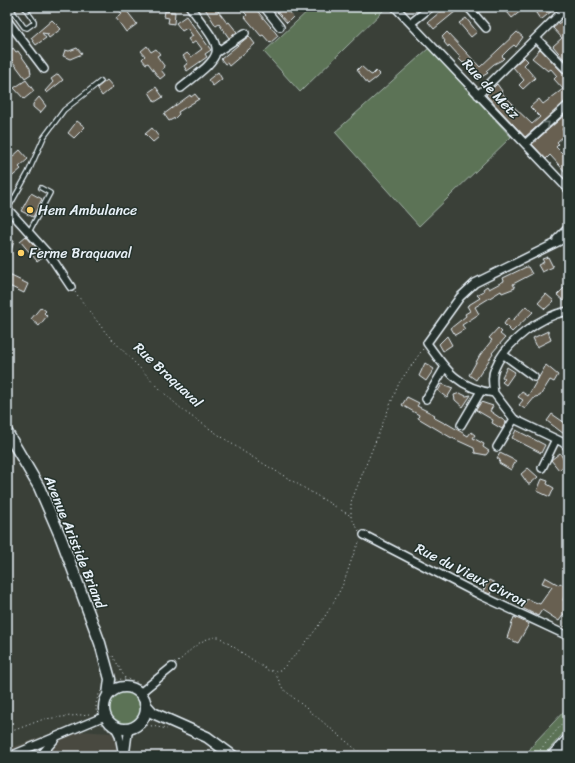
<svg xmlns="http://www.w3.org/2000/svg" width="575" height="763" viewBox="0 0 575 763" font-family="Sriracha,sans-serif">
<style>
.built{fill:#484a40}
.green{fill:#5c7357;stroke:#a2b2a8}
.building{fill:#686051;stroke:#e8f1f8}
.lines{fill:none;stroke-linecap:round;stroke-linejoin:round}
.service-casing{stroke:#e8f1f8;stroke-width:6}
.minor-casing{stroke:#e8f1f8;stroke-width:10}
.secondary-casing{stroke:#e8f1f8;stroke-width:13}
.trunk-casing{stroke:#e8f1f8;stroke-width:14}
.path{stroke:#e8f1f8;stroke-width:1;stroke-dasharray:1 3;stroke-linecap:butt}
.service{stroke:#26332d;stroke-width:3.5}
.minor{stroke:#26332d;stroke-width:7}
.secondary{stroke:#26332d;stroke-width:10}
.trunk{stroke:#26332d;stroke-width:11}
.oneway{stroke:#6a7674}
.poi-dot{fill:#ffd166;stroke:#26332d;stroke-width:1.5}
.labels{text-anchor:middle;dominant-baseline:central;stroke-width:3;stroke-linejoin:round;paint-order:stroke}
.street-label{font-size:14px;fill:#e8f1f8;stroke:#26332d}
.poi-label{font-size:14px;fill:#e8f1f8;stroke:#26332d;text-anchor:start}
</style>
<rect width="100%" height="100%" fill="#3a4038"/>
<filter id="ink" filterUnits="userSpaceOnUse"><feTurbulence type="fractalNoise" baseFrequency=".025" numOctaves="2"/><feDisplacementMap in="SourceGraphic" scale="8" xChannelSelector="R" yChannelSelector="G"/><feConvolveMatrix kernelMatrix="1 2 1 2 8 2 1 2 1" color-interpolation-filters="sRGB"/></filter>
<g filter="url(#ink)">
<path class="built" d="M61 730 112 733 135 756H7V749Z"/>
<path class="green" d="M312 7H387L300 92 264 52Z
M429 48 511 137 419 226 335 132Z
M108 708a17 17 0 1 1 34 0a17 17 0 1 1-34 0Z
M568 707V728L543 756H525L536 741Z"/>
<path class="building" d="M117 7H129L126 10 137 24 126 32 116 18 122 14Z
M204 7H215L227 23 229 22 237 32 229 38 219 24 216 26Z
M246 7H254L276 33 278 36 270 43 263 35 261 36 245 17 247 15 242 10Z
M273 7H284L293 17 287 23Z
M446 7H461L434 29 428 22Z
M503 7H526L512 18Z
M532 7H557L542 19H540Z
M165 11 175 12 174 24 168 23 169 18 164 17Z
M186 16 211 50 205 54 207 57 187 71 184 66 188 63 183 56 187 53 191 57 202 49 196 41 192 44 188 39 193 36 187 28 182 31 176 23Z
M568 16V31L565 34 568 37V64L553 46 562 38 553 28Z
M466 18 477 32 471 37 459 23Z
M52 20 61 29 49 38 47 35 49 34 42 33 46 38 36 45 31 38Z
M447 32 480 67 517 32 523 37 516 47 514 45 509 49 502 56 504 58 502 60 494 64 486 71 488 73 478 79 473 74 475 72 465 62 463 63 459 59 460 57 449 45 448 47 444 42 445 41 442 37Z
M249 36 255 44 229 66 227 63 225 64 221 59Z
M147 46 151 52 156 49 160 54 157 56 165 67 161 70 165 75 160 79 148 63 146 64 142 59 145 56 141 51Z
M13 48 16 52 18 51 30 68 31 74 25 78 7 54Z
M77 48 82 54 70 59 63 56 65 50 69 51Z
M540 49 564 74 568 76V100L525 137 486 95 497 84 502 91 501 92 513 104 512 105 532 124 540 117 530 107 539 99 543 104 563 89 554 79 557 76 551 69 548 71 532 58Z
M524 57 528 61 524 65 535 78 523 89 519 85 524 80 513 67Z
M361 66 370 74 372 75 376 71 380 75 368 84 357 70Z
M218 72 222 79 213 86 208 80Z
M58 74 63 80 47 93 45 91 53 82 51 79Z
M26 80 34 91 24 99 14 88Z
M107 80 113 87 102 96 97 88Z
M156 87 163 97 155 102 149 92Z
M195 94 199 99 178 112 179 114 175 118 169 121 164 114 190 95 191 97Z
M39 97 46 106 40 113 33 107V104Z
M568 112V124L562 129 566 134 557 142 559 144 556 147 568 159V175L550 155 546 159 532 144Z
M77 121 85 127 74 138 68 133Z
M152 128 159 137 153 142 145 134Z
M20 150 28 159 19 167 21 169 7 181V153L11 158Z
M31 193 42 199 33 217 21 211Z
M26 236 44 256 37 261 20 241Z
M9 240 14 241 8 261 7 245Z
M548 257 553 267 542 272 538 265 544 262 542 259Z
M526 267H528L532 274 513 284 515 288 502 293 501 291 475 307 479 314 462 325 465 329 455 335 451 328 466 316 465 314 470 311 467 306 480 298 477 295 484 291 483 289 487 286 489 289 504 281 503 278Z
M7 274 28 284 24 293 7 285Z
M568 284V297L564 301 557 295Z
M546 294 554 301 545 309 538 303Z
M526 306 533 312 512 332 504 324 508 318 511 321 514 319Z
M41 307 46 311 44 313 47 316 39 326 31 319Z
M498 328 502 332 500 334 505 338 492 353 493 354 476 380 469 375 480 355 492 340 489 338Z
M548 331 551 340 537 347 533 338Z
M447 336 452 345 443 351 439 344Z
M425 363 434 369 426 381 419 376Z
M546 365 558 375 554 382 550 380 540 396 535 397 525 409 519 405 523 400 518 397 522 392 528 396Z
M507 367 515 372 506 385 502 382 505 379 502 377Z
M442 384 453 388 447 398 438 391Z
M460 393 466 396 471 395 463 407 455 400 454 395Z
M407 397 419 403 417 406 435 415 433 417 446 424V423L468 436 471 432 475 435 473 438 484 444 483 447 489 451 486 455 475 453 474 448 450 437 418 418 419 415 402 405Z
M481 402 493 406 490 411 506 422 502 429 492 423 493 420 476 410Z
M552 414 568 425V437L547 421Z
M516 430 545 445 541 453 512 438Z
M500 453 516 461 511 470 499 463 500 460 497 458Z
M560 453 566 464 559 470 551 460Z
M528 468 538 477 530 484H528L521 474Z
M542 479 548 481 547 484 554 488 550 497 537 491Z
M545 577 559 585 560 583 568 588 563 600 568 603V608L559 621 542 610 538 616 522 608 527 599 540 604 552 587 542 583Z
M489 580 495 583 490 594 483 591Z
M514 617 529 624 518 643 507 638Z"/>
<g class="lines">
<defs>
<path id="service" d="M11 9 24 27 27 28 34 23V21L24 7
M8 209 28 173 44 137 64 110 101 81
M29 232 50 193 41 188"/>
<path id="minor" d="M264 7 280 27
M395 7 568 189
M468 7 486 28
M7 20 44 69
M411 23 431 7
M537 39 568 71
M217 52 245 33
M181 88C228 50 225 54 190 7
M478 95 567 7
M525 144 568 105
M7 208 51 257 71 287
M568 237 475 283 460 297 427 343C446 370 459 389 494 393L514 419 562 442 568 447
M557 239 568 228
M504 355 534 377
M494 393C493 385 491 376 495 368 506 342 540 316 568 311
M426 399 445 367
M461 425 481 391
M497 447 514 419
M542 468 556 439
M364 535 480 595 568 636
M140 693 172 667
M115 727 119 735 123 756
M10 756 105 716
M40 756 55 739
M125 756 128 733 131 728"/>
<path id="secondary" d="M7 10 11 7
M7 432 39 487 61 538 100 643 110 679 108 695
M104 708a21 21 0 1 1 42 0a21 21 0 1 1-42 0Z
M145 704 153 713 207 737 233 756"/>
<path id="trunk" d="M553 756 568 740
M567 756 568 755"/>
</defs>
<use href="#service" class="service-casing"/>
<use href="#minor" class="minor-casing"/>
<use href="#secondary" class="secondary-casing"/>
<use href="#trunk" class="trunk-casing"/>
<path class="path" d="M75 292 106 333 165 394 185 412 244 452 351 516
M7 419 9 423
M359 531 351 517V502L399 383 423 349
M564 627 568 618
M113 656 125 678
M178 662C191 650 201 637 219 637L269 671H280C305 646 328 616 343 584 349 570 352 554 360 541
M275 673 283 689 364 756
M96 707a28 28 0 1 1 56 0a28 28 0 1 1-56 0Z
M147 725 167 729
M7 733 44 719 89 714
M535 756 568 717"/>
<use href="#service" class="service"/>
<use href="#minor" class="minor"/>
<use href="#secondary" class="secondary"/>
<use href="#trunk" class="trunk"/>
</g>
<defs><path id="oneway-chevron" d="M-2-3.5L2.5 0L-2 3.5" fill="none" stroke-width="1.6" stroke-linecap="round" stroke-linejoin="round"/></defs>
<use class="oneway" href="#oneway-chevron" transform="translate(547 124) rotate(-43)"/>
</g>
<g class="poi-dot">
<circle cx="30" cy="210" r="4"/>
<circle cx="21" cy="253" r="4"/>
</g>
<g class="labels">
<g class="street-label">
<text transform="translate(491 89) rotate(47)">Rue de Metz</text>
<text transform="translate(168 375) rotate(43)">Rue Braquaval</text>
<text transform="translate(75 542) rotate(68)">Avenue Aristide Briand</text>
<text transform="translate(471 575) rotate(27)">Rue du Vieux Civron</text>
</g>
<g class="poi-label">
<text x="38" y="210">Hem Ambulance</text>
<text x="29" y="253">Ferme Braquaval</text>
</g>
</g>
<rect width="575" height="763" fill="none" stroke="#26332d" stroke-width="24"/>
<rect x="12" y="12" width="551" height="739" fill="none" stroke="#e8f1f8" stroke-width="1.5" filter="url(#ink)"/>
</svg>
